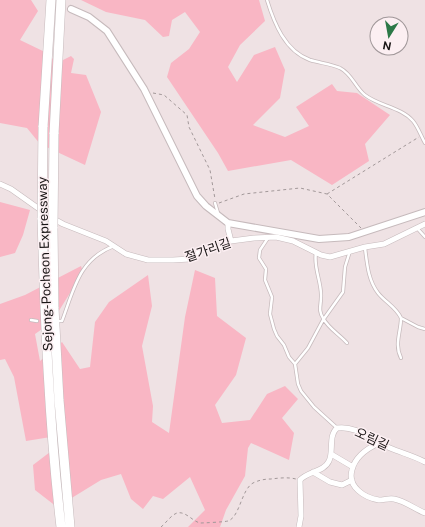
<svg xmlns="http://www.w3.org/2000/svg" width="425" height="527" viewBox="0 0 425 527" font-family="'Public Sans','Noto Sans KR',sans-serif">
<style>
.green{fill:#f9b6c4}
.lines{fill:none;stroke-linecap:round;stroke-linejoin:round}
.service-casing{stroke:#c6babc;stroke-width:4}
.minor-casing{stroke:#c6babc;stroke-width:6}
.tertiary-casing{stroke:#c6babc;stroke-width:8}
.motorway-casing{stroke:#c6babc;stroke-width:10}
.path{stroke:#a29899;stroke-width:1;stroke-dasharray:3 3;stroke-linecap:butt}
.service{stroke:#fff;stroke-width:2.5}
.minor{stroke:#fff;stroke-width:5}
.tertiary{stroke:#fff;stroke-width:6}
.motorway{stroke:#fff;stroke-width:9}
.motorway-bridge-casing{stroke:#c6babc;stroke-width:10;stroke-linecap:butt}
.motorway-bridge{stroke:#fff;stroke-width:9}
.labels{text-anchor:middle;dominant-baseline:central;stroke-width:3;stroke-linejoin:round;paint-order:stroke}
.street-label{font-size:13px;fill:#191515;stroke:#fceff2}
</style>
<rect width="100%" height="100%" fill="#efe2e4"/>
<path class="green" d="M0 0H31L38 11 20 40 47 53 57 63 71 56 74 59 71 73 86 75 101 112 85 165 40 144 27 128 0 123Z
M81 0H259L265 21 240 45 228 67 237 82 254 55 275 47 285 70 280 98 253 125 285 137 309 126 296 107 332 84 337 91 357 93 390 115 365 144 369 161 332 185 291 160 228 171 218 153 167 77 171 63 189 49 200 32 185 12 172 20 169 36 163 37 145 20 106 12Z
M0 202 30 210 23 235 15 253 0 257Z
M81 266 83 272 52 322 35 334 40 361 62 342 80 369 90 367 95 322 109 302 148 275 152 306 142 346 153 406 152 422 169 433 185 317 195 270 215 278 217 316 246 338 236 375 215 405 222 423 250 420 267 394 285 386 298 399 282 418 294 433 289 460 251 443 248 448 245 476 226 510 220 527H188L205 510 190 477 163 499 153 496 143 509 131 499 121 474 101 480 57 507 35 490 33 465 54 449 63 435 26 441 14 377 5 359 0 360V304L25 295Z"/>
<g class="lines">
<defs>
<path id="service" d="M267 0C274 23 285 51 310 60 320 63 331 64 340 68 352 74 355 87 365 95 379 106 401 107 413 121 418 127 421 136 425 143
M215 203 218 213
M417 228 425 237
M268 238 260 250 259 258 266 269 265 280 272 297 270 314 274 329 277 336 284 345 289 357 295 364 298 384 301 391 314 407 336 427
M365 248C367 263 368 280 378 293 385 302 396 307 401 318 401 332 394 344 401 358
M316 253C313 267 322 283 321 297 321 306 318 310 323 318 328 328 340 335 347 343
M401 318 418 327 425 329
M31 320 37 321
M60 321H62C74 289 79 259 114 246
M295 364 308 348 323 320 343 292 345 267 350 251"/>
<path id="minor" d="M0 184 11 189 52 218 63 224 106 241 126 254 148 260H173L190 259 202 250 219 247 231 241 254 238 276 237 293 241 321 255 330 257 365 247 384 244 425 224
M228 223V229L231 241
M379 443C368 448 355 457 352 470 347 487 365 498 379 500 384 500 389 498 394 499 405 501 415 509 425 513
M331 454 353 467
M313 472 330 482 342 485 352 480
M299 527 301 516 300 480C308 471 324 472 329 461 334 451 328 436 337 428 357 425 372 441 390 448 402 453 414 456 425 462"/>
<path id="tertiary" d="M71 9 89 17 107 31 144 89 197 196 206 206 228 223 319 239 349 237 425 212"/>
<path id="motorway" d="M43 127 51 0
M54 134 61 0
M42 218C45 321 49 424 61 527
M53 227 54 308 59 400 70 527"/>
</defs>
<use href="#service" class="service-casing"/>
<use href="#minor" class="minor-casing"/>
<use href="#tertiary" class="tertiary-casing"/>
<use href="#motorway" class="motorway-casing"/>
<path class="path" d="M153 93 164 95 187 115 189 127 210 170 215 199
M327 194 419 137
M219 203 244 194 300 188 327 194 361 228
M161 527C166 523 171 515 177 513 186 511 192 521 200 523 203 523 224 522 228 521 240 517 241 490 253 483 259 480 265 479 271 479 279 478 288 477 296 479"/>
<use href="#service" class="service"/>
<use href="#minor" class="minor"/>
<use href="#tertiary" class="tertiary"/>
<use href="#motorway" class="motorway"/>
<defs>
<path id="motorway-bridge" d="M42 218 43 127
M53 227 54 134"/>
</defs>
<use href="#motorway-bridge" class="motorway-bridge-casing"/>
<use href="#motorway-bridge" class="motorway-bridge"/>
</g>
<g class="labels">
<g class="street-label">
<text transform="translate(208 250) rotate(-19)">절가리길</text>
<text transform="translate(45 264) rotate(-92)">Sejong-Pocheon Expressway</text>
<text transform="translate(372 439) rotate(25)">오림길</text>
</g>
</g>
<g transform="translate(389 36) rotate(191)"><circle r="19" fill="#fceff2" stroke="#a1989a"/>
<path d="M0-3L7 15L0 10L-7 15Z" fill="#2d7948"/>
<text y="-6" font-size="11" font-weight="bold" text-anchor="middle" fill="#191515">N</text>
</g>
</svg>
